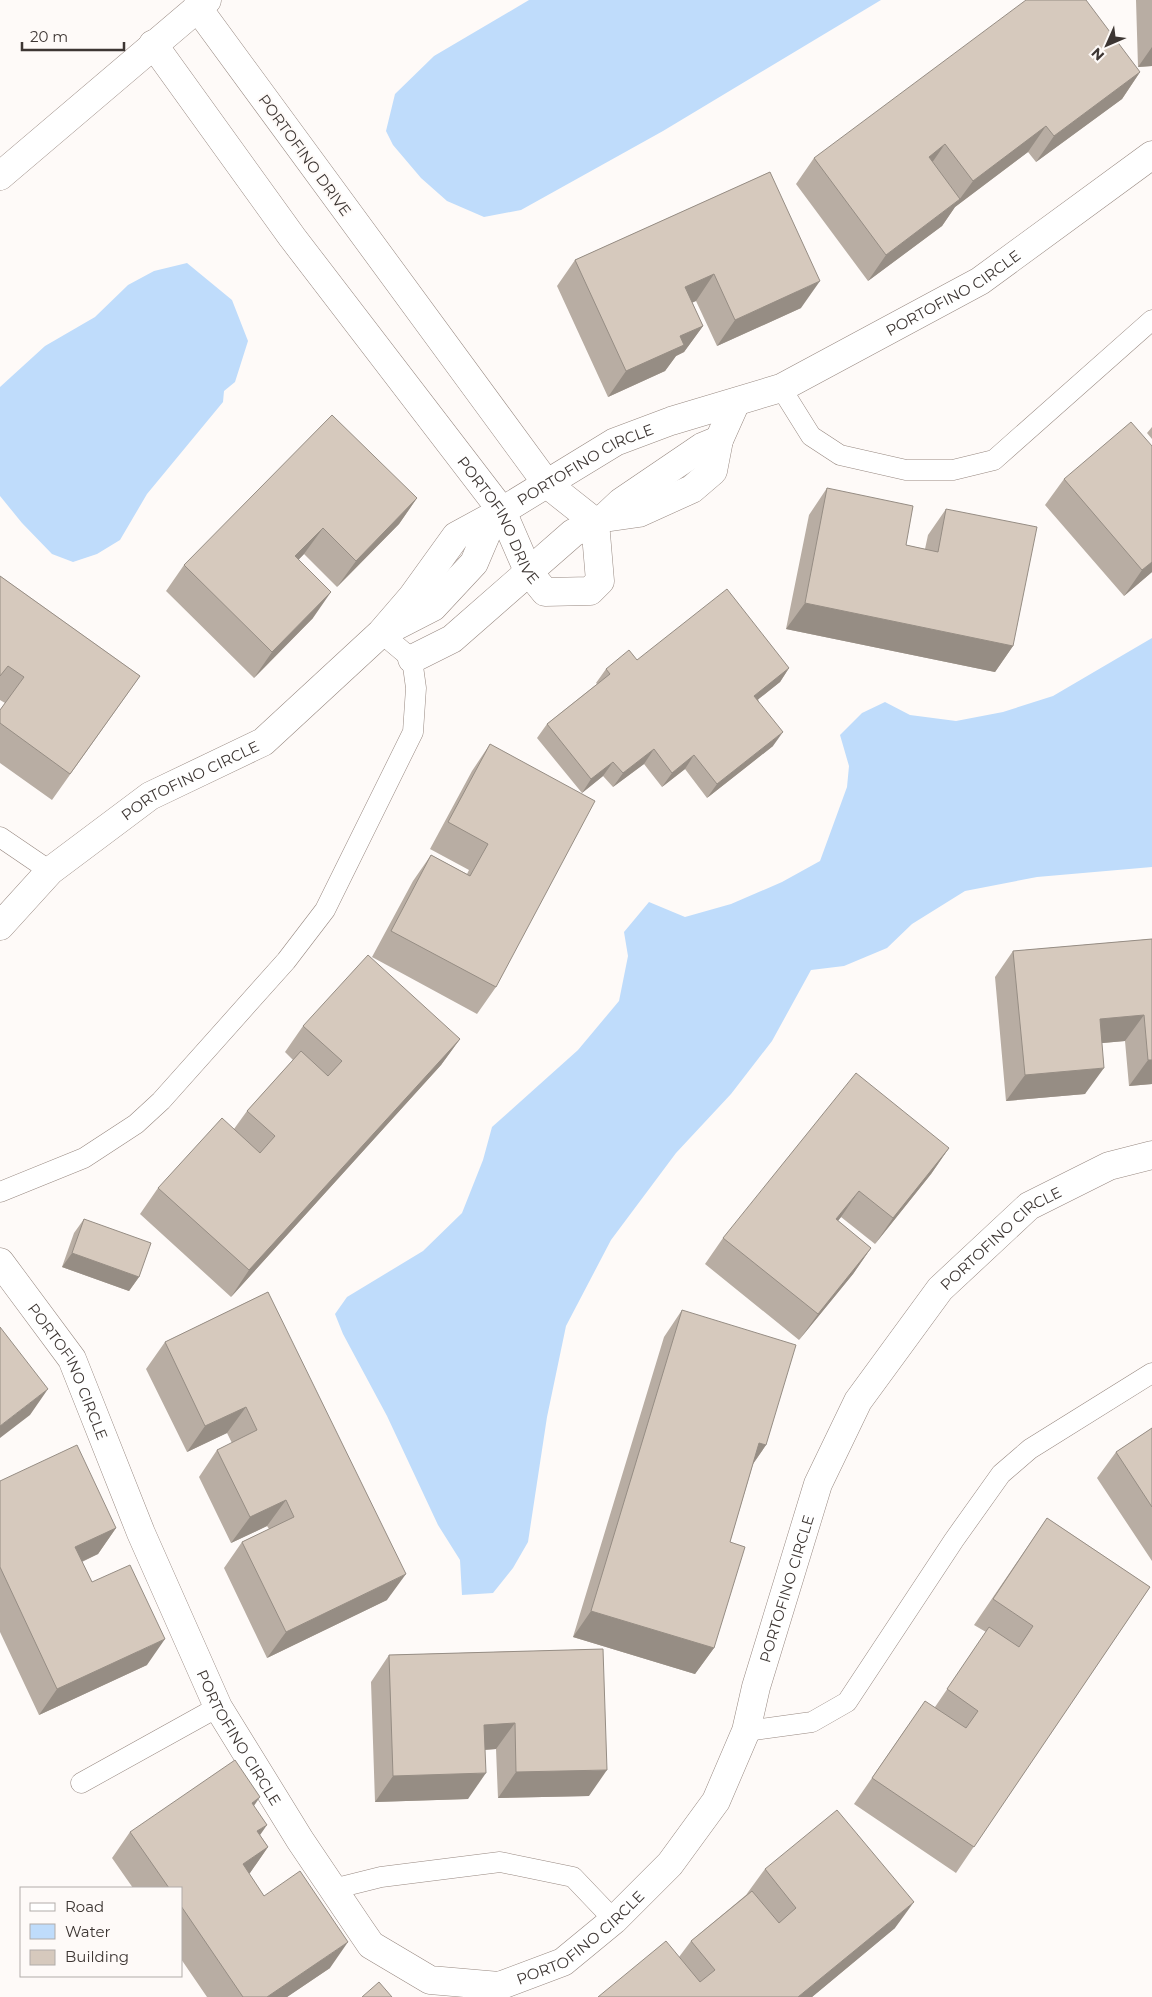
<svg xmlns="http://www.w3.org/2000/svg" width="1152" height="1997" viewBox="0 0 1152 1997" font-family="Montserrat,sans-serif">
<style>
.water{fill:#bfdcfb}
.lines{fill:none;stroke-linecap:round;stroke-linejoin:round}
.service-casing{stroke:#978880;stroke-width:21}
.minor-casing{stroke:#978880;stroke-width:29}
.tertiary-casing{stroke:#978880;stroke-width:29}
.service{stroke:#fff;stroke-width:20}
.minor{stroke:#fff;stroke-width:28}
.tertiary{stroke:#fff;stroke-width:28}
.wall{fill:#b8ada3}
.shaded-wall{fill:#968d84}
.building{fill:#d6c9bd;stroke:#968d84}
.labels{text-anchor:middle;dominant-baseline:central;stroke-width:4;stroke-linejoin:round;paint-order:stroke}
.street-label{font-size:15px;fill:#3d3633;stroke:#fefaf8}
</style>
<rect width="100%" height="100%" fill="#fefaf8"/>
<path class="water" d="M529 0H881L663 131 521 210 484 217 447 201 421 178 393 145 386 131 395 94 434 56Z
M187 263 232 300 248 341 235 382 224 391 223 402 147 494 120 540 97 554 73 562 52 554 22 523 0 496V387L45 346 95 317 128 285 154 271Z
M1152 638V867L1037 877 965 891 912 924 887 948 844 966 811 970 772 1041 731 1094 676 1153 611 1240 566 1326 547 1417 528 1542 513 1568 493 1593 462 1595 460 1560 438 1525 387 1416 343 1334 335 1314 347 1297 423 1251 462 1213 483 1160 492 1127 578 1050 619 1001 628 956 624 932 649 902 685 917 731 904 782 882 820 861 847 787 849 766 840 735 862 713 885 702 910 715 956 721 1003 712 1053 696Z"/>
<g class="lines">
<defs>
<path id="service" d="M781 388 811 436 840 455 906 470H953L994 460 1152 320
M0 837 50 871
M0 1192 84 1158 136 1124 161 1101 286 961 325 910 413 732 416 688 412 659 381 633
M746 1731 812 1722 847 1702 954 1540 1001 1474 1030 1449 1152 1373
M81 1783 218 1707
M333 1889 381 1877 500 1862 573 1877 614 1920"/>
<g id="minor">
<path id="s1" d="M153 44 292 237 502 511 528 571 545 592 590 591 600 581 595 522 547 484 197 7"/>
<path d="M605 517 621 502 702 447 719 440"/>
<path d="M394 627 433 607 474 563 494 516"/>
<path d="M412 659 452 639 573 533 604 518 639 513 692 489 713 471 719 440 736 402"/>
<path id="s2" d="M0 926 50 871 150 796 263 742 381 633 412 597 456 536 502 511 615 442 671 421 781 388 980 281 1152 155"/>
<path id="s3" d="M0 1262 72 1359 141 1533 218 1707 300 1840 360 1929 371 1945 430 1980 499 1986 563 1962 614 1920 670 1864 716 1801 746 1731 756 1687 818 1484 858 1401 940 1289 1029 1206 1109 1166 1152 1155"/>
</g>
<path id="tertiary" d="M0 176 207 0"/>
</defs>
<use href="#service" class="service-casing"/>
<use href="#minor" class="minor-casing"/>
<use href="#tertiary" class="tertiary-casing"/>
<use href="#service" class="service"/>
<use href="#minor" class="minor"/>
<use href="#tertiary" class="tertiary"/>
</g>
<path class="wall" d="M1136 0H1152V66L1138 67Z
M1140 72 1122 99 1036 162 1028 152 955 207 942 226 868 281 796 184 814 158Z
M770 172 801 308 717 346 696 301 692 302 703 326 684 352 676 356 665 371 608 397 557 286 575 260Z
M1152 427V439L1147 433Z
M1152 446V572L1124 596 1045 505 1064 479Z
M827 488 906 545 925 549 928 535 946 509 1013 646 995 672 786 629 809 515Z
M417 498 399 524 337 587 304 554 299 559 313 618 254 678 166 591 184 565Z
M0 576 140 676 52 800 0 763V710L5 703 0 700Z
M637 660 789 668 780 682 758 699 773 746 707 798 685 769 662 787 644 764 613 787 603 776 582 793 537 738 547 724 597 684 596 683 606 669Z
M490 744 496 987 477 1014 372 957 413 881 431 855 467 874 469 870 430 849 472 771Z
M1152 939V1084L1129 1086 1125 1041 1102 1043 1085 1094 1006 1101 995 977 1013 951Z
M303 1026 460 1039 441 1065 231 1297 140 1214 158 1188 234 1129 247 1111 293 1060 285 1052Z
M949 1148 931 1174 875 1244 841 1217 838 1221 871 1248 853 1274 799 1340 705 1264 723 1238Z
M84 1219 139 1277 129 1291 62 1267 74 1233Z
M268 1292 387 1600 267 1658 224 1568 242 1542 269 1529 267 1526 231 1543 199 1477 217 1450 232 1443 227 1433 187 1452 146 1369 165 1342Z
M682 1310 766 1445 753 1464 730 1542 714 1648 695 1674 573 1637 664 1337Z
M1152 1428V1561L1097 1478 1116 1452Z
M0 1481 116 1528 98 1554 82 1562 92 1582 147 1665 39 1715 0 1632Z
M1047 1518 1150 1587 956 1873 854 1804 907 1727 935 1707 986 1632 974 1625Z
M603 1649 589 1796 498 1798 496 1749 485 1750 468 1799 375 1802 371 1682 389 1655Z
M254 1805 260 1835 268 1847 249 1874 264 1896 330 1968 287 1997H207L181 1959V1888H133L112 1858 130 1832Z
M765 1869 895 1928 812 1997H598L679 1957 691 1941 746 1895Z"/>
<path class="shaded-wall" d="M1152 47V66L1138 67Z
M1140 72 1122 99 1036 162 1054 136Z
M1046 126 1028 152 955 207 942 226 868 281 886 255 959 200 973 181Z
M945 144 927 170 929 157Z
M714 274 696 301 667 314 685 287Z
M820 281 801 308 717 346 735 320Z
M703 326 684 352 676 356 665 371 608 397 626 371 680 336Z
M417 498 399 524 337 587 356 561Z
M323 528 304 554 277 582 295 556Z
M1152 562V572L1124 596 1142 570Z
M331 592 313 618 254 678 272 652Z
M805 603 1013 646 995 672 786 629Z
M789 668 780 682 745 710 754 696Z
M783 732 773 746 707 798 717 784Z
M654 749 644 764 613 787 623 773Z
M694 755 685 769 662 787 672 773Z
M613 762 603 776 582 793 591 779Z
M1144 1015 1125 1041 1081 1045 1100 1019Z
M460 1039 441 1065 231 1297 249 1270Z
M1148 1060H1152V1084L1129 1086Z
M1104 1068 1085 1094 1006 1101 1025 1075Z
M949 1148 931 1174 875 1244 893 1218Z
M859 1191 841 1217 817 1246 836 1219Z
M871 1248 853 1274 799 1340 818 1314Z
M72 1253 139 1277 129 1291 62 1267Z
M48 1389 30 1415 0 1438V1426Z
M246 1407 227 1433 187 1452 205 1426Z
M759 1443 766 1445 748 1471Z
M286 1500 267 1526 231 1543 250 1517Z
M116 1528 98 1554 57 1573 75 1547Z
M406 1574 387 1600 267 1658 286 1632Z
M591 1611 714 1648 695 1674 573 1637Z
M165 1639 147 1665 39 1715 57 1689Z
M515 1723 496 1749 466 1751 484 1725Z
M607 1770 589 1796 498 1798 516 1772Z
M486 1773 468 1799 375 1802 393 1776Z
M260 1797 242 1823 252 1803Z
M267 1825 249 1851 257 1831Z
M268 1847 250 1873 224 1890 243 1864Z
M914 1902 895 1928 812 1997H798Z
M348 1942 330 1968 287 1997H267Z"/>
<path class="building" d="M1026 0H1086L1140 72 1054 136 1046 126 973 181 945 144 929 157 960 199 886 255 814 158Z
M770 172 820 281 735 320 714 274 685 287 703 326 680 336 684 345 626 371 575 260Z
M332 415 417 498 356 561 323 528 295 556 331 592 272 652 184 565Z
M1131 422 1152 446V562L1142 570 1064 479Z
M827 488 913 506 906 545 938 552 946 509 1037 527 1013 646 805 603Z
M0 576 140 676 70 774 0 723V710L24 677 8 666 0 676Z
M727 589 789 668 754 696 783 732 717 784 694 755 672 773 654 749 623 773 613 762 591 779 547 724 610 674 606 669 629 650 637 660Z
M490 744 595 801 496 987 391 931 431 855 470 876 488 844 448 822Z
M1152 939V1060H1148L1144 1015 1100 1019 1104 1068 1025 1075 1013 951Z
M368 955 460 1039 249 1270 158 1188 222 1118 260 1153 275 1136 247 1111 301 1051 328 1076 342 1061 303 1026Z
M856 1073 949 1148 893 1218 859 1191 836 1219 871 1248 818 1314 723 1238Z
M84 1219 151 1243 139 1277 72 1253Z
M268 1292 406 1574 286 1632 242 1542 294 1517 286 1500 250 1517 217 1450 257 1430 246 1407 205 1426 165 1342Z
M682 1310 796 1345 766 1445 759 1443 730 1542 745 1547 714 1648 591 1611Z
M0 1327 48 1389 0 1426Z
M1152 1428V1507L1116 1452Z
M77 1445 116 1528 75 1547 92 1582 130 1565 165 1639 57 1689 0 1567V1481Z
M1047 1518 1150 1587 974 1847 872 1778 925 1701 966 1728 978 1711 947 1689 989 1627 1019 1647 1033 1626 993 1599Z
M603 1649 607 1770 516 1772 515 1723 484 1725 486 1773 393 1776 389 1655Z
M235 1760 260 1797 252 1803 267 1825 257 1831 268 1847 243 1864 264 1896 300 1871 348 1942 267 1997H243L181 1906V1888H169L130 1832Z
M837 1810 914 1902 798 1997H598L666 1941 700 1982 715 1970 691 1941 752 1891 779 1923 796 1908 765 1869Z
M379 1982 392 1997H362Z"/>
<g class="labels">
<g class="street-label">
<text transform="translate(305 155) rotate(54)">PORTOFINO DRIVE</text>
<text stroke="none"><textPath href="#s2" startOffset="1164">PORTOFINO CIRCLE</textPath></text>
<text stroke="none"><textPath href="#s2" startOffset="756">PORTOFINO CIRCLE</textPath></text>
<text stroke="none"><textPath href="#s1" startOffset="589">PORTOFINO DRIVE</textPath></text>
<text stroke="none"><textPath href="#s2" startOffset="242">PORTOFINO CIRCLE</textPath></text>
<text stroke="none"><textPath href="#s3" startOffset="1855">PORTOFINO CIRCLE</textPath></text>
<text stroke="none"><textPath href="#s3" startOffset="130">PORTOFINO CIRCLE</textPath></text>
<text stroke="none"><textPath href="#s3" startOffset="1435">PORTOFINO CIRCLE</textPath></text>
<text stroke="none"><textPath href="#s3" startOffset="535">PORTOFINO CIRCLE</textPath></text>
<text stroke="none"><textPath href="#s3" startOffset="1015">PORTOFINO CIRCLE</textPath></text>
</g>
</g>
<rect x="20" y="1887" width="162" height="90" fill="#fefaf8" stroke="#b1aca9"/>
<rect x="30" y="1903" width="25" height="8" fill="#ffffff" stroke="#b1aca9"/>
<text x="65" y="1912" font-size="15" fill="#3d3633">Road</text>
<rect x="30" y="1924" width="25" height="15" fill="#bfdcfb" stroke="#b1aca9"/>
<text x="65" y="1937" font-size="15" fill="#3d3633">Water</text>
<rect x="30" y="1950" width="25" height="15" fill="#d6c9bd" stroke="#b1aca9"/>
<text x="65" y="1962" font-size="15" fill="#3d3633">Building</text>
<g transform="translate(1107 45) rotate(225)" stroke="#fefaf8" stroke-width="4" paint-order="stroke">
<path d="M0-4L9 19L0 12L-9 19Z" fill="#3d3633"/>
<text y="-8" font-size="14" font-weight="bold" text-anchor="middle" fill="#3d3633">N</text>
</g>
<path d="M22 42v8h102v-8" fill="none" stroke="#3d3633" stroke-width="2.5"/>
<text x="30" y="42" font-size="15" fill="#3d3633" stroke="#fefaf8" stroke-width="4" paint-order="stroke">20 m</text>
</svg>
